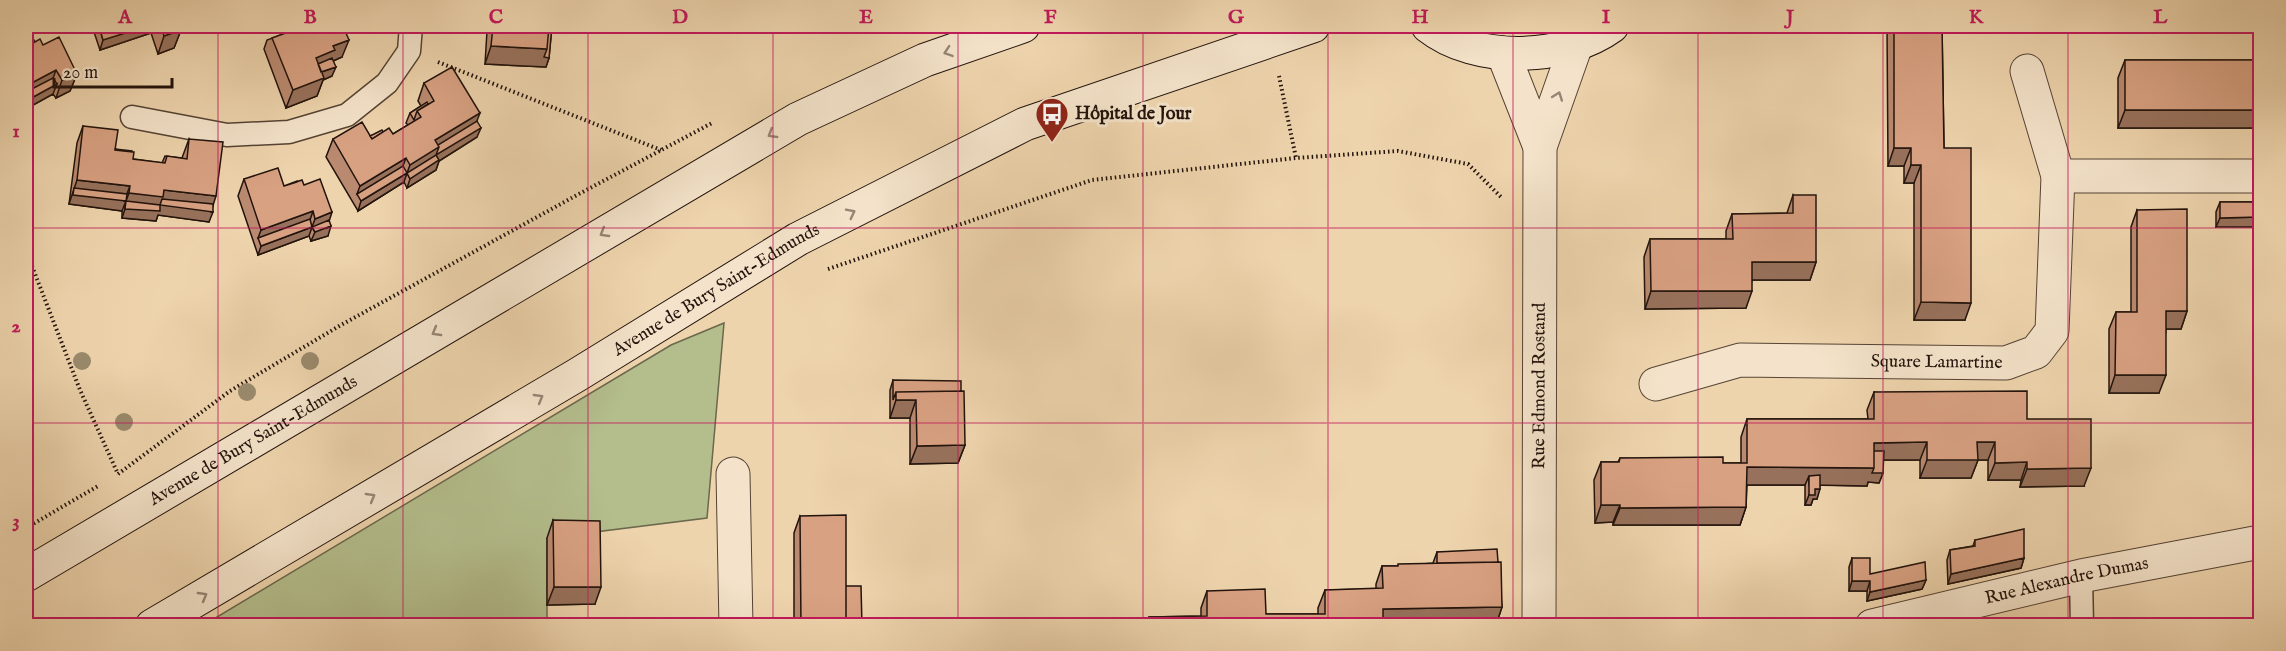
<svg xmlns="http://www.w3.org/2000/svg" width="2286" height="651" viewBox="0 0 2286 651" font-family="'IM FELL English',serif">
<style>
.green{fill:#b4be8d;stroke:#6b684c;stroke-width:1.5}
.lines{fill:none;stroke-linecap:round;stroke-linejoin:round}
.service-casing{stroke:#554334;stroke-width:25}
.minor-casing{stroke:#554334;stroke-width:35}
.secondary-casing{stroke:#22130c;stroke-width:35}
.path{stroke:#22130c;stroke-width:4;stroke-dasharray:1.5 3;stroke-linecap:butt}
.service{stroke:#f4e3ca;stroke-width:22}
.minor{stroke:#f4e3ca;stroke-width:33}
.secondary{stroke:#f4e3ca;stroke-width:33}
.tree{fill:#9a8b6d}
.wall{fill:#ba8a70;stroke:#22130c;stroke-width:1.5}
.shaded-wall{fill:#97715b;stroke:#22130c;stroke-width:1.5}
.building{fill:#d8a182;stroke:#22130c;stroke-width:1.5}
.oneway{stroke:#968574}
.grid{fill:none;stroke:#c2185b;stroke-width:1.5;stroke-opacity:0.55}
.labels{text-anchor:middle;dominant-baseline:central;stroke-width:6;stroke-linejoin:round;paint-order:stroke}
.poi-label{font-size:18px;font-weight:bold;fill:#22130c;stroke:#f4e3ca;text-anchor:start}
.street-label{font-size:18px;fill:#22130c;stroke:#f4e3ca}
.neatline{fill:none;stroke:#c2185b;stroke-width:2}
.grid-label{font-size:20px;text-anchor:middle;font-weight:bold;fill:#c2185b}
</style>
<rect width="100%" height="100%" fill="#eed4ad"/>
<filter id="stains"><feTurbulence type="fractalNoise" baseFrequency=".00333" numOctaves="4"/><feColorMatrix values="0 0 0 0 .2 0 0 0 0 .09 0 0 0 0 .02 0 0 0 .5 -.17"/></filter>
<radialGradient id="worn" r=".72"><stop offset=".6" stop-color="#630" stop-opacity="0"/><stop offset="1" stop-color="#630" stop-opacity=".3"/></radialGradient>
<path class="green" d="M1481 26H1551C1529 32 1503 32 1481 26Z
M724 323 707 518 547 538V625L202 626 671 345Z"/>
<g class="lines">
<defs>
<path id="service" d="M132 117 227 135 289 132 347 115 387 83 409 51 411 26
M2081 576 2082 626"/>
<g id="minor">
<path d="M1503 53 1540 147"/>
<path d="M2058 176H2260"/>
<path id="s1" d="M1656 384 1740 360 2006 363 2036 352 2052 331 2058 176 2027 71"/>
<path d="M733 474 736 626"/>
<path id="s2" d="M1539 626 1540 147 1576 45"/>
<path id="s3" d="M1872 626 2081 576 2260 542"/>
</g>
<g id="secondary">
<path d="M1428 26C1476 64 1564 61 1612 26"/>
<path id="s4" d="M26 575 798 119 925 60 1023 26"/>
<path id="s5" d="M152 626 577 375 798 239 1025 124 1313 26"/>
</g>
</defs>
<use href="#service" class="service-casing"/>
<use href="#minor" class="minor-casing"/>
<use href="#secondary" class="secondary-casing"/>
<path class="path" d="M438 62 661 150
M1279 76 1296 158
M26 254 30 261 80 390 118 474
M828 269 1092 180 1296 158 1398 151 1468 164 1501 197
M118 474 230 391 341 325 577 195 712 123
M26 528 98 486"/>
<use href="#service" class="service"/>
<use href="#minor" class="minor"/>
<use href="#secondary" class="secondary"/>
</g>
<g class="tree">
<circle cx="82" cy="361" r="9"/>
<circle cx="310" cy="361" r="9"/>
<circle cx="247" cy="392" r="9"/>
<circle cx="124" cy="422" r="9"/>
</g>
<path class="wall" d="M92 26H187L186 28 181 30 174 48 158 54 151 33 100 50Z
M305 26 342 57 333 61 332 76 323 80 317 96 286 108 264 49 267 40Z
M489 26H552L549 58 546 67 485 64 487 31Z
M1887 26H1942L1944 148 1965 320H1914V183H1904V166H1888Z
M35 42 43 45 77 74 70 91 56 98 53 94 26 109V44Z
M2125 60H2260V128H2118V78Z
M424 83 477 121V137L439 161 436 170 407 188 404 182 358 211 326 157 333 139 370 136 383 132 393 134 408 125 406 123 410 113 421 106 418 101Z
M83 126 116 149 133 159 162 163 165 156 182 158 189 139 213 204 209 222 158 215 156 221 122 218V211L69 204 77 143Z
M244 179 284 186 304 185 329 220 328 236 311 241 309 236 258 255 238 196Z
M1793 195 1816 262 1810 280H1752L1746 308 1645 309 1644 257 1650 239H1726V231L1732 214 1787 213Z
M2220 202H2260L2216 227V212Z
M2137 210 2187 311 2181 329H2166L2159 393H2109V329L2116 312H2131V227Z
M893 380 965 445 958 463 910 464V418H890V390Z
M1874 392 2027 419 2084 486 2020 487 2021 480H1988V460H1978L1971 478H1920V460H1883V473L1879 483 1868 482 1867 486 1820 485 1817 499H1813L1811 505H1805V485H1747L1746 507 1740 525H1613V522L1595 523 1594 480 1601 462H1618L1620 458 1723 463H1741V437L1747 419H1868L1867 410Z
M800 516 846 586 862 626H794V533Z
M553 520 595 604 547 605V538Z
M1975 540 2024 558 2021 568 1948 584 1947 560 1950 550 1973 546Z
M1437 552 1498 562 1502 607 1496 625 1146 626 1149 617 1201 616V608L1207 591 1266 614H1318V608L1325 590 1376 589V584L1382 566H1398L1433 563Z
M1852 558 1870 574 1926 580 1922 589 1867 601V591H1849V567Z"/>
<path class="shaded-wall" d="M104 26H154L151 33 100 50 103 40 101 33Z
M172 26H187L186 28 170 33Z
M181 30 174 48 158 54 164 36Z
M349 40 342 57 331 62 316 73V58L333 46Z
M491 46 547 49 549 58 546 67 485 64Z
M336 67 332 76 323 80 317 96 286 108 293 90 316 74Z
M56 70 50 87 26 100V86Z
M77 74 70 91 56 98 62 80Z
M57 84 53 94 26 109V101Z
M2125 110H2260V128H2118Z
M480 113 473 131 481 128 477 137 439 161 436 170 407 188 410 179 407 173 410 165 435 140Z
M1894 148H1911L1904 166H1888Z
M406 158 399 176 357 194 360 186Z
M1911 165H1921L1914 183H1904Z
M407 173 404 182 358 211 361 201Z
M77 180 130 186 124 201H126L129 193 164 190 216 196 211 212H213L209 222 158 215 156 221 122 218 125 209 126 201 122 211 69 204Z
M313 211 307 229 258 238 261 230Z
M332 212 327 228 331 226 328 236 311 241 315 232 312 227 315 219Z
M2260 217V227H2216L2220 218Z
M312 227 309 236 258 255 261 246Z
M1752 262H1816L1810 280H1746Z
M1651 291H1752L1746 308 1645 309Z
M1921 302 1971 303 1965 320H1914Z
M2166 311H2187L2181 329H2159Z
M2115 375H2166L2159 393H2109Z
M896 400H916L910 418H890Z
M1927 442 1920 460H1871L1874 443Z
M1977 442H1995L1988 460H1978L1971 478H1920L1927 460Z
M965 445 958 463 910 464 917 446Z
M2027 462 2021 480H1988L1995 463Z
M1747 467 1874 468 1883 473 1879 483 1868 482 1867 486 1809 485V476L1805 485H1740Z
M2091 468 2084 486 2020 487 2027 469Z
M1815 489H1820L1817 499H1813L1811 505H1805L1809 495Z
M1601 505H1620L1613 522 1595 523Z
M1746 507 1740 525H1613L1620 508Z
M2024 558 2021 568 1948 584 1951 574Z
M1926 580 1922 589 1867 601 1870 592Z
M1852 581H1870L1867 591H1849Z
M554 587H601L595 604 547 605Z
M1502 607 1496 625 1377 626 1383 609Z"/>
<path class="building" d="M124 26H148L103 40 101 33Z
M161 26H179L181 30 164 36Z
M305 26H343L349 40 333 46 335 50 316 58 324 78 293 90 272 38Z
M493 26H549L547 49 491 46Z
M549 26H552L549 58 544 57 547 49Z
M1894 26H1942L1944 148H1971V303L1921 302V165H1911V148H1894Z
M59 37 77 74 62 80 56 70 26 86V47L40 39 43 45Z
M34 40 35 42 26 47V44Z
M332 58 336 67 321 72 318 64Z
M2125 60H2260V110H2125Z
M452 67 480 113 435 140 439 147 410 165 406 158 360 186 333 139 362 122 372 139 389 128 393 134 421 117 417 111 434 101 424 83Z
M53 78 57 84 26 101V92Z
M427 102 428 104 417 111 414 120 410 113Z
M477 121 481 128 436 155 439 147 438 145Z
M83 126 118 130 115 150 134 152 133 159 165 163 167 156 187 159 189 139 223 142 216 196 164 190 163 197 129 193 130 186 77 180Z
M382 130 383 132 372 139 370 136Z
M115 149 132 151V152L115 150Z
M436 155 439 160 410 179 407 173Z
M403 166 407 173 361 201 357 194Z
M278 168 284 186 302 180 304 185 320 179 332 212 315 219 313 211 261 230 244 179Z
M297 181V182L284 186Z
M74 188 127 194 126 201 73 195Z
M1793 195H1816V262H1752V291H1651L1650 239H1733L1732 214 1793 213Z
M162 199 213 204V212L160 205Z
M126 201 160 205V211L125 209Z
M2220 202H2260V217L2220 218Z
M2187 209V311H2166V375H2115L2116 312H2137V210Z
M310 219 312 227 261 246 258 238Z
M329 220 331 226 315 232 312 227Z
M893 380 961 381V391L896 392 893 400Z
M964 391 965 445 917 446 916 400H896V392Z
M2027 391V419H2091V468L2027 469V462L1995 463V442H1977L1978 460H1927V442L1874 443V468L1747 467 1746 507 1620 508V505H1601V462H1619L1620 458 1723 457V463H1747V419H1874V392Z
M1874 451H1884L1883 473H1872L1874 468Z
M1820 475V489H1815V495H1809V476Z
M846 515V626H801L800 516Z
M553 520 600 521 601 587H554Z
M2024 529V558L1951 574 1950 550 1975 546V540Z
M1497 549 1498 562 1437 563V552Z
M1852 558H1870V574L1925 562 1926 580 1870 592V581H1852Z
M1501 562 1502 607 1383 609V626H1149V617L1207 616V591L1265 589 1266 614H1325V590L1383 588 1382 566H1398V564Z
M846 586H861L862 626H846Z
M2134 622H2260V626H2134Z"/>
<defs><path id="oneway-chevron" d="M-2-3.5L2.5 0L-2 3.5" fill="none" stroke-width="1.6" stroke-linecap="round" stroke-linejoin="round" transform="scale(1.5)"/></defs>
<g class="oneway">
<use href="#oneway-chevron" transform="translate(948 52) rotate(161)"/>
<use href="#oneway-chevron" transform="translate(1558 96) rotate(-70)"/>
<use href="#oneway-chevron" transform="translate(772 134) rotate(149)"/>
<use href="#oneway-chevron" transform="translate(851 213) rotate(-27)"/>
<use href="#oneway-chevron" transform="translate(604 233) rotate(149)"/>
<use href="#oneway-chevron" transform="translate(436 332) rotate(150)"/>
<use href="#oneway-chevron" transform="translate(539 398) rotate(-30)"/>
<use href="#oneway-chevron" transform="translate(371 497) rotate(-30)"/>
<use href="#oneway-chevron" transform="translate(203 596) rotate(-30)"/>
</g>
<path class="grid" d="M218 26V626M403 26V626M588 26V626M773 26V626M958 26V626M1143 26V626M1328 26V626M1513 26V626M1698 26V626M1883 26V626M2068 26V626M26 228H2260M26 423H2260"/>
<defs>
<symbol id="bus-pin" viewBox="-11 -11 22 30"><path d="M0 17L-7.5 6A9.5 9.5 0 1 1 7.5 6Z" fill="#8f2418" stroke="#f4e3ca"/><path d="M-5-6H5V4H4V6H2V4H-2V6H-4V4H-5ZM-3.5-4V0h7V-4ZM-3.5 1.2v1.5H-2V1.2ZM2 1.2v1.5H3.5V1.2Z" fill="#fff"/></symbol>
</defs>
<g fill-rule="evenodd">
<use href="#bus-pin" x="1033" y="95" width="38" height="52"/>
</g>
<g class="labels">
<g class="poi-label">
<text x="1075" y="114">Hôpital de Jour</text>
</g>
<g class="street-label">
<text stroke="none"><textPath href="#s5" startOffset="657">Avenue de Bury Saint-Edmunds</textPath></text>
<text stroke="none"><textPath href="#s1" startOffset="284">Square Lamartine</textPath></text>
<text stroke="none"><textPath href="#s2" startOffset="240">Rue Edmond Rostand</textPath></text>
<text stroke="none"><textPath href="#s4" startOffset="264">Avenue de Bury Saint-Edmunds</textPath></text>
<text stroke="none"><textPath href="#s3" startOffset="200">Rue Alexandre Dumas</textPath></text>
</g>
</g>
<rect width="2286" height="651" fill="none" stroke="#eed4ad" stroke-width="66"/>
<path d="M54 78v9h118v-9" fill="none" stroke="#22130c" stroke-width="3"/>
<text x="63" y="78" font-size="18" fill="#22130c" stroke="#f4e3ca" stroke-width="4.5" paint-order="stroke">20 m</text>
<rect x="33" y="33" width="2220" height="585" class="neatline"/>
<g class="grid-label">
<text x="125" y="23">A</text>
<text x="310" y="23">B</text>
<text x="496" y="23">C</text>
<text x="680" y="23">D</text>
<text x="866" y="23">E</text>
<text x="1050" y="23">F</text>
<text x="1236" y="23">G</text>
<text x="1420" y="23">H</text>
<text x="1606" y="23">I</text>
<text x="1790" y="23">J</text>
<text x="1976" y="23">K</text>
<text x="2160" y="23">L</text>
<text x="16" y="137">1</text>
<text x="16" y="332">2</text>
<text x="16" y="527">3</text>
</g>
<rect width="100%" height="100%" filter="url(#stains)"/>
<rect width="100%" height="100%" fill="url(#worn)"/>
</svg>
